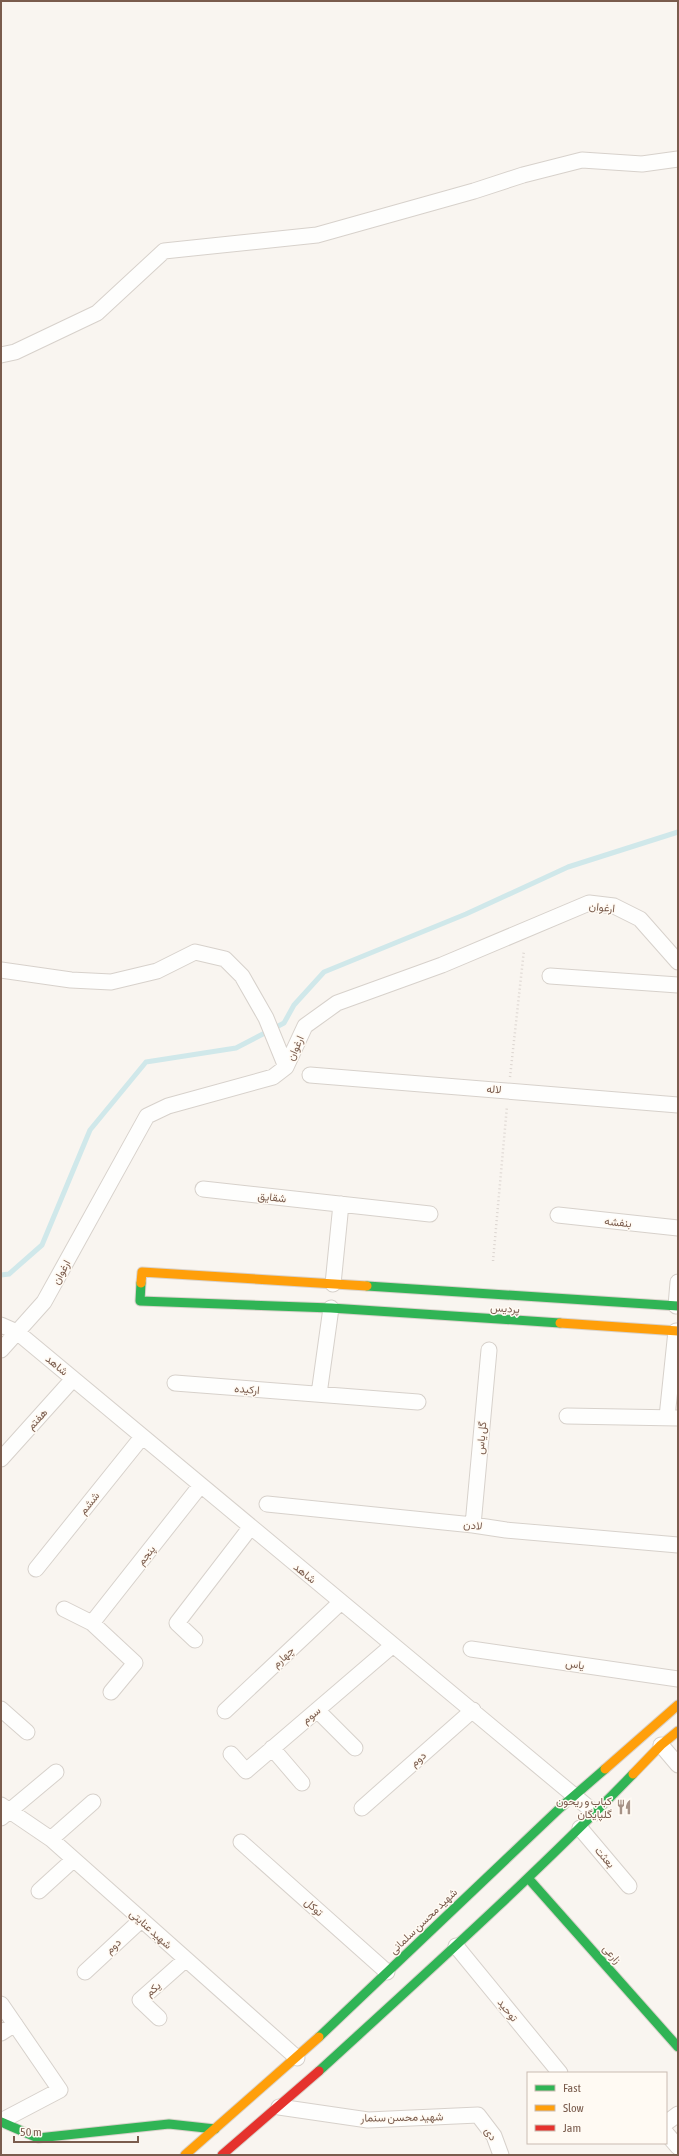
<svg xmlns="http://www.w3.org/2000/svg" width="679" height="2156" viewBox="0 0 679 2156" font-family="'Asap Condensed',Vazirmatn,sans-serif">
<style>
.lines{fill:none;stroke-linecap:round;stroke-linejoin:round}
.stream{stroke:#d0e8ea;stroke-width:5}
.street-casing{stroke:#d7d1cb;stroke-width:17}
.fast-casing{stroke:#d9d2cb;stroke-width:11}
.slow-casing{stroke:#d9d2cb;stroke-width:11}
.jam-casing{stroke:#d9d2cb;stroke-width:11}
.path{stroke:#dcd5d0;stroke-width:2.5;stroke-dasharray:1 3;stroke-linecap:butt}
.street{stroke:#fefefd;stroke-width:15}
.fast{stroke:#30b455;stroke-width:9}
.slow{stroke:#ff9f0a;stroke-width:9}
.jam{stroke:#e5322d;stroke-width:9}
.labels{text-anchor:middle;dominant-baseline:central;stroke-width:3;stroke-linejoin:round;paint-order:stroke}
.street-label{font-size:11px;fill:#7a5c4d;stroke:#fffaf3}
.poi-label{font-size:11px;fill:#7a5c4d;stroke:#fffaf3;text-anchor:end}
</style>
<rect width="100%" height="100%" fill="#f9f5f0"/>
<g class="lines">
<path class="stream" d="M1 1275 9 1274 42 1245 90 1130 146 1062 236 1048 284 1023 294 1005 324 972 466 914 568 867 678 832"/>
<defs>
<path id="street" d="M1 355 15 352 97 313 164 251 317 235 474 191 523 175 582 160 642 164 678 159
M1 970 71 980 111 982 157 971 195 952 225 959 242 976 266 1018 286 1067
M550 976 678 985
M310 1075 678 1105
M203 1189 430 1214
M558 1215 678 1228
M333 1284 341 1204
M676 1306 678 1282
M1 1325 17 1332C209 1493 402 1653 595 1813
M1 1350 44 1302 147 1116 168 1106 273 1077 286 1067 305 1026 337 1003 442 965 589 903 614 906 640 919 678 962
M175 1383 418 1402
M319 1394 331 1308
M567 1416 678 1418
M667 1417 676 1331
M1 1459 73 1379
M267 1504 473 1525 506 1530 678 1545
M473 1525 489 1350
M36 1569 142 1437
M64 1609 92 1623 135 1663 111 1692
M92 1623 200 1486
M195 1640 177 1623 250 1528
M471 1649 678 1679
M1 1709 27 1732
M317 1710 355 1748
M225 1711 341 1602
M661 1745 678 1765
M272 1748 302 1783
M231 1754 246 1771 393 1645
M1 1805 51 1839 297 2058
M362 1808 473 1710
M1 1818 56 1772
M580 1828 629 1886
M51 1839 93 1802
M241 1842 387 1972
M39 1891 73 1860
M456 1946 560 2073
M85 1972 141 1920
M1 2004 60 2090 1 2121
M159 2018 140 2000 185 1960
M1 2033 15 2024
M279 2107 368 2120 478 2115 494 2136 501 2155
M666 2123 678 2114
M666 2133 678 2147"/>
<path id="fast" d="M141 1283 140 1301 331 1308 560 1323
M367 1286 678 1306
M528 1878 678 2047
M319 2037 560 1808 605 1769
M319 2071C425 1974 532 1878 633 1774
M1 2122 38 2138 169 2124 215 2129"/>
<path id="slow" d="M141 1283 142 1272 367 1286
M560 1323 678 1331
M605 1769 678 1705
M633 1774 661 1745 678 1731
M185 2155 319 2037"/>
<path id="jam" d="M222 2155 319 2071"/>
</defs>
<use href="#street" class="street-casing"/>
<use href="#fast" class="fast-casing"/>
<use href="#slow" class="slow-casing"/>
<use href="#jam" class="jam-casing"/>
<path class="path" d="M510 1077 524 950
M493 1261 507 1106"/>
<use href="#street" class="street"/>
<use href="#fast" class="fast"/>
<use href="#slow" class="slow"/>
<use href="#jam" class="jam"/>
</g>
<defs>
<symbol id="restaurant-bare" viewBox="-9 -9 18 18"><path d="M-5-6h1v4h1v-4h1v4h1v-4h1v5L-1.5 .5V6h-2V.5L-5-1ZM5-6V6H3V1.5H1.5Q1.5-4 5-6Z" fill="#a69286" stroke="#fffaf3" stroke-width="2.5" paint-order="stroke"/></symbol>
</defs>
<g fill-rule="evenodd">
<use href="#restaurant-bare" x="613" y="1796" width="22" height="22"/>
</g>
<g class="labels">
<g class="street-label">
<text transform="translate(602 907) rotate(6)">ارغوان</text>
<text transform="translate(295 1048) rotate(-66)">ارغوان</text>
<text transform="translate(494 1089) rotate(4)">لاله</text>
<text transform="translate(272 1197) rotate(6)">شقایق</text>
<text transform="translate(618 1222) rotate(6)">بنفشه</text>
<text transform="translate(61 1272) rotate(-61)">ارغوان</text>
<text transform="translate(505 1308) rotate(4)">پردیس</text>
<text transform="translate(57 1365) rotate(40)">شاهد</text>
<text transform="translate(247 1389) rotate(5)">ارکیده</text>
<text transform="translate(37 1419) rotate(-48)">هفتم</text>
<text transform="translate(481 1438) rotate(-85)">گل یاس</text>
<text transform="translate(89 1503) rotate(-51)">ششم</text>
<text transform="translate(473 1525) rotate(7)">لادن</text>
<text transform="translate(146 1555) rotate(-52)">پنجم</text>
<text transform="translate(305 1573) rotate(39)">شاهد</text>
<text transform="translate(283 1657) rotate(-43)">چهارم</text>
<text transform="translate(575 1664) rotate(8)">یاس</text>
<text transform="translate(311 1715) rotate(-40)">سوم</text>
<text transform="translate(418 1759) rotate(-41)">دوم</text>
<text transform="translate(605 1857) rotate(49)">بعثت</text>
<text transform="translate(314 1907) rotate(42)">توکل</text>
<text transform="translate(423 1921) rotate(-44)">شهید محسن سلمانی</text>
<text transform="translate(151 1929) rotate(42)">شهید عنایتی</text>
<text transform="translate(113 1946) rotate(-43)">دوم</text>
<text transform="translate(612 1954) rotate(48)">زارعی</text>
<text transform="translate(153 1989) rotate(-41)">یکم</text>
<text transform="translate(508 2010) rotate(51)">توحید</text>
<text transform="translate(402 2117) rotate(-1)">شهید محسن سنمار</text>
<text transform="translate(491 2134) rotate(60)">دی</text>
</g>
<g class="poi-label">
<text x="612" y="1801">کباب و ریحون<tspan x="612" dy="13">گلپایگان</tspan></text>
</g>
</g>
<rect width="679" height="2156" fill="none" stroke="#7a5c4d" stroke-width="4"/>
<rect x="527" y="2072" width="140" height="72" fill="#fffaf3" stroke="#cabbb1"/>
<rect x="535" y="2085" width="20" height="6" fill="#30b455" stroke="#cabbb1"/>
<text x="563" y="2092" font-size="12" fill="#7a5c4d">Fast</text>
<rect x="535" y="2105" width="20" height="6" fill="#ff9f0a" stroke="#cabbb1"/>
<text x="563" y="2112" font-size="12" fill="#7a5c4d">Slow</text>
<rect x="535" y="2125" width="20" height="6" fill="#e5322d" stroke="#cabbb1"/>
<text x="563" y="2132" font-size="12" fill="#7a5c4d">Jam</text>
<path d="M14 2136v6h124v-6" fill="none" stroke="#7a5c4d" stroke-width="2"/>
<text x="20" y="2136" font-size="12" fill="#7a5c4d" stroke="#fffaf3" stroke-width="3" paint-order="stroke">50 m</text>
</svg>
